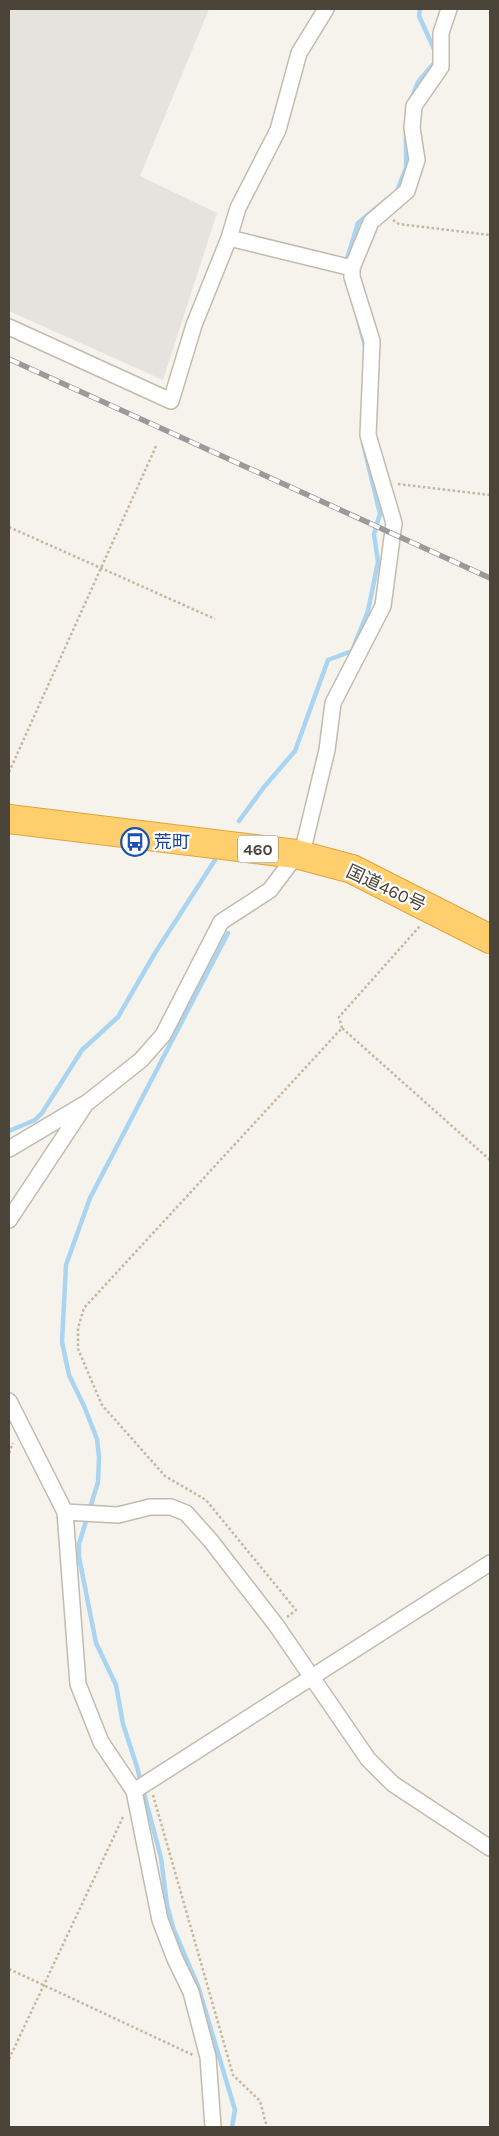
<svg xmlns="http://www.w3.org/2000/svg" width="499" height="2136" viewBox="0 0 499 2136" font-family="Karla,'Noto Sans JP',sans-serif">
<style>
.industrial{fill:#e6e2dd}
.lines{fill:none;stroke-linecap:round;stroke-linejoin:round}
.stream{stroke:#a9d4f2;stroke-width:4.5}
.street-casing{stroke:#c2bbae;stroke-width:18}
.highway-casing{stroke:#e0a43c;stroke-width:30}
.path{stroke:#c4b79f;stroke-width:2.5;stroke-dasharray:2.5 2.5;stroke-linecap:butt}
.street{stroke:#fff;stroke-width:15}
.highway{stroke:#ffcf6e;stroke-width:28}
.rail-casing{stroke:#9a9a9a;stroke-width:5.5}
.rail{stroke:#fff;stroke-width:4;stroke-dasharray:11;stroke-linecap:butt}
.labels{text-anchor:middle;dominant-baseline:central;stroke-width:4.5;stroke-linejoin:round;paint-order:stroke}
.shield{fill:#fff;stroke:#817c74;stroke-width:1}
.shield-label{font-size:16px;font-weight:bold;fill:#4b4439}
.transit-label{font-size:18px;fill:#164399;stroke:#fff;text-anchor:start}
.street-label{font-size:18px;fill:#4b4439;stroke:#fff}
</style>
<rect width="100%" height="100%" fill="#f6f3ec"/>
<path class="industrial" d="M9 9H209L140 176 217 213 163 380 9 311Z"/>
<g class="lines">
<path class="stream" d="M420 9 419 16 435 51
M411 99 418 82 435 62V59
M397 191 406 168V133
M347 259 358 223 387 199
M358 319 366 350
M239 821 264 787 295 751 328 660 352 651 368 611 378 562 374 534 380 514 363 443
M228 933 90 1198 66 1265 62 1342 69 1375 84 1406 97 1439 99 1457 98 1482 79 1544V1557L96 1643 116 1685 123 1724 137 1767 161 1858 167 1905 174 1930 198 1986 235 2110 232 2127
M9 1131 35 1120 42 1113 82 1050 118 1017 155 953 215 860"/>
<defs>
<path id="street" d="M229 238 352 268
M9 327 171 401 194 325 229 238 238 208 278 130 299 53 326 9
M9 1149 88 1102 141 1060 163 1035 221 922 270 890 304 845 327 750 333 703 383 606 394 523 368 435 372 341 352 277V268L371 222 407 191 417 160 412 128 414 106 441 67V33L449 9
M9 1220 85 1105
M9 1401 65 1512 78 1684 101 1742 134 1791 160 1920 175 1959 191 1992 208 2057 213 2127
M65 1512 118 1515 150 1507H171L186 1513 211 1541 276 1625 368 1759 393 1784 490 1848
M134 1791 490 1563"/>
<path id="highway" d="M9 819 296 854 352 869 490 939"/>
</defs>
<use href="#street" class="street-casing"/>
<use href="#highway" class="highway-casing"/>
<path class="path" d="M393 220 399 224 490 235
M398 484 490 495
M9 527 215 619
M9 772 157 444
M342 1028 339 1017 420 926
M9 1453 13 1443
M287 1617 296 1610 206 1500 165 1476 102 1405 78 1349V1328L84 1308 342 1028 490 1160
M153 1795 233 2075 260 2101 267 2127
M9 1969 193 2055
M9 2059 124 1815"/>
<use href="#street" class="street"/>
<use href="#highway" class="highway"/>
<defs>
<path id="rail" d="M9 359 490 578"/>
</defs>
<use href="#rail" class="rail-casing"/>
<use href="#rail" class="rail"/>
</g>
<defs>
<symbol id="bus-ring" viewBox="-11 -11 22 22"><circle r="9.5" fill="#fff" stroke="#1a4fb4" stroke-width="1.5"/><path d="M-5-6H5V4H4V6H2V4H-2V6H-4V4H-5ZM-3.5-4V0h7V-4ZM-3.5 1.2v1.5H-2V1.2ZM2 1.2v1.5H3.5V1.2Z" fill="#1a4fb4"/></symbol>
</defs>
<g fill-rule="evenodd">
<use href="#bus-ring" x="119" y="826" width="32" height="32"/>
</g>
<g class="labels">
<rect class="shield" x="238" y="835.5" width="40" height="27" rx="4"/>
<g class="shield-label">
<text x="258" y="849">460</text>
</g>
<g class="transit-label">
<text x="154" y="842">荒町</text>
</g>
<g class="street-label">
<text transform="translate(386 888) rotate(25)">国道460号</text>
</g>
</g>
<rect width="499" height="2136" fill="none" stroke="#4b4439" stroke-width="20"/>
</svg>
